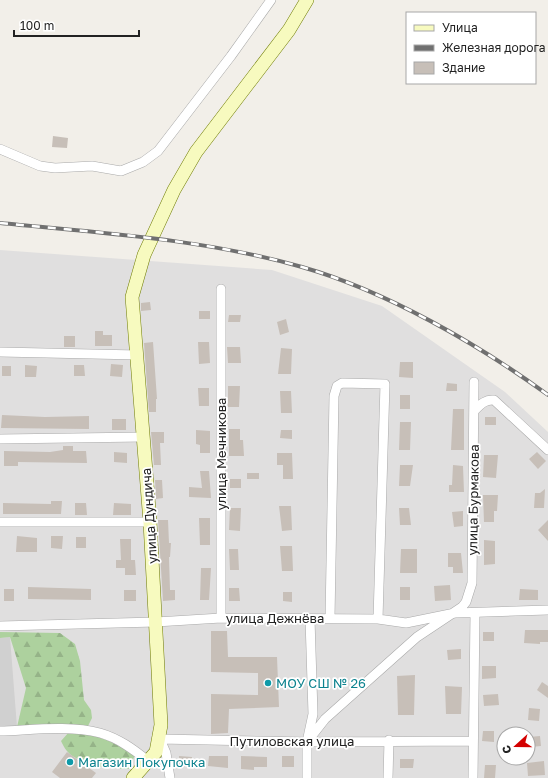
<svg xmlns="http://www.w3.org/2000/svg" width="548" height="778" viewBox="0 0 548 778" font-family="'Golos Text',sans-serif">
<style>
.residential{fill:#e0dfdf;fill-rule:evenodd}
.religious{fill:#d0d0d0}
.forest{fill:url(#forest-firs)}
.building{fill:#c7bfb8}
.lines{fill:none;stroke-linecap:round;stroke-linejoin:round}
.street-casing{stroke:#a9a9a9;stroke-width:10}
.secondary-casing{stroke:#707d05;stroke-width:14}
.street{stroke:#fff;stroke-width:9}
.secondary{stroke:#f7fabf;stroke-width:13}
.rail-casing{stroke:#707070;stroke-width:4}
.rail{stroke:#fff;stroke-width:2.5;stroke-dasharray:8;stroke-linecap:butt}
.culture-dot{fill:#0f9aa8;stroke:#fff;stroke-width:1.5}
.labels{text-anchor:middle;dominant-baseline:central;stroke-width:3.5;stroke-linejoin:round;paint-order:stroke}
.street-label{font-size:13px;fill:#222;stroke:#fff}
.culture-label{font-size:13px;fill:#0d838f;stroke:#fff;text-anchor:start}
</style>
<defs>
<pattern id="forest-firs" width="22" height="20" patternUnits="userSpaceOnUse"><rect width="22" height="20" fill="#add19e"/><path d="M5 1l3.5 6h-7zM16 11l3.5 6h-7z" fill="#95b388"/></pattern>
</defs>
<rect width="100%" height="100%" fill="#f2efe9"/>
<path class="residential" d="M0 250 272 270 382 306 505 392 548 432V778H0ZM504 734H528V758H504Z"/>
<path class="religious" d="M10 637 17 727H0V638Z"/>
<path class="forest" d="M0 632 60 633 75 644 80 661 84 700 91 710 92 718 88 726 17 727 26 688 10 637 0 638Z
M69 732C100 736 108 739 135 755L129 769H121L111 763 101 767H88C76 755 69 759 61 741Z"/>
<path class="building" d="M53 136 68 138 67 148 52 147Z
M150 302 151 310 141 311V303Z
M199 311H210V319H199Z
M229 315H241L240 322H228Z
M286 319 289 332 280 335 277 322Z
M95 331H103V335H112V346H95Z
M64 336H75V347H64Z
M153 342 157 399H156V412H149L144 343Z
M198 342H209L210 363 199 364Z
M227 347H240L241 363H228Z
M281 348 292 349 291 374H278Z
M400 362H413V378L399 377Z
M111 364 123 365 122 377 110 376Z
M25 365 37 366 36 377H25Z
M74 365H84L85 376H74Z
M2 366H11V376H2Z
M447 383 457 384V391H446Z
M228 386H240L239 407H228Z
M198 388H209V406H199Z
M280 391H291L292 413H281Z
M400 395H410V409H400Z
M453 409H464V450H451Z
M2 415 45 417 89 416V429L1 428Z
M485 417H496V425H485Z
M112 419H126V430H112Z
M400 422H411L410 450H399Z
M229 429H240V440H243L244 456H229Z
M196 430 210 431V453H200V445L196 444Z
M281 430H292V439L280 438Z
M151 432H164V443H160L161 465H154Z
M63 446H73V451H86L87 463 18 462V466H4V451L50 452 63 450Z
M114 452 127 453V463L114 462Z
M537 452 546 461 538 469 529 459Z
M277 453H292L293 479H283V465H277Z
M484 455H498L496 478 483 477Z
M400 465H413L410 486H399Z
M453 465 463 466 464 492H449V485H452Z
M200 471H209L211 498 189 497V487L202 488Z
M247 473H259V479H247Z
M230 479H241V488H230Z
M155 480H162L163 498 156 499Z
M545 489 544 508H534L535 493H540Z
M483 495H498L497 511H494V522H484Z
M51 501H62L61 514H3V503L51 504Z
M75 503H86L87 515H75Z
M114 503 131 504V515H113Z
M279 506H291L292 530 282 531Z
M230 508H241L240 531 229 530Z
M399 508H409L411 525H400Z
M463 511V526L454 527 452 512Z
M199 518H210V545H200Z
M158 520H168L169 543H171L170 557H169L170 590H175V600L163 601Z
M548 520V541L538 530Z
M17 536 37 538V552H16Z
M51 536H63L62 549 51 548Z
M76 537H86V548H76Z
M120 539H131V560H135L136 575H125V568H116V560H121Z
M484 540 495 541V564L484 565Z
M280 546H292L293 571H282Z
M229 549H238L239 570H230Z
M401 549H417V573H400Z
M448 553H461L463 573H453V567H448Z
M201 568H211L209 600H200Z
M450 585 451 600 435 601 434 586Z
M28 587 91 589V600L28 599Z
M400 587H410V600H400Z
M229 588H239L240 601H229Z
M4 589H14V601H4Z
M520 589 538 590V600H519Z
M124 590H136V601H124Z
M283 592H292V602L283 601Z
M525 630H548V642H540V644L524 643Z
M211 631H227L228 657H277L279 707 229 709 228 733 211 734V694L258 695V673L211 672Z
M483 632H494V641H483Z
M461 649V659L448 660 447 650Z
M482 666H496V678L482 679Z
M415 675 414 715H398L397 676Z
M542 682 548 686V698L537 690Z
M445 686 462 687 461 714H446Z
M498 694 499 705 484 706 483 695Z
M529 708 540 709 539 721 528 720Z
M483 731H494V742L482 741Z
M540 736 541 746 530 747 529 737Z
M67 752 96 773 92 778H60L52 772Z
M179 756 192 757V767L179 766Z
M209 756H228V768L208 766Z
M241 756 267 757V767H254V770L241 769Z
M282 756H294V767H282Z
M400 759H414L413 768H400Z
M544 761 545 775 528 776 527 763Z
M485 765H496L495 778H484Z"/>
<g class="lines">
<defs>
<path id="street" d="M0 149 40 166 55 168 92 166 121 171 143 162 158 151 231 56 271 0
M0 352 138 355
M475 410C481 404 486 399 494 400L548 450
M0 439 144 437
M0 522H150
M221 618V289
M330 618 334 396 337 386 342 383 385 384 378 619
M0 626 156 622 221 618 378 619 406 623 455 613 548 610
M0 731C32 730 69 725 100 733 118 738 133 749 148 761
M307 742 325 719 417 637 462 607 466 602 472 583 474 382
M170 778 166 753 160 739 307 742 473 741
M307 778V742L313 714 310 619
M388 778 389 740
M473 778 475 613"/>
<path id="secondary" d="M133 778 156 752 161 725 150 522 132 297 144 255 174 190 196 152 289 30 307 0"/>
</defs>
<use href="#street" class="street-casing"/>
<use href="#secondary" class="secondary-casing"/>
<use href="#street" class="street"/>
<use href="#secondary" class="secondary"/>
<defs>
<path id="rail" d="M0 223C101 233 204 239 302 267 386 291 478 344 548 395"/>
</defs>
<use href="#rail" class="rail-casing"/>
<use href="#rail" class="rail"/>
</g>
<g class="culture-dot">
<circle cx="268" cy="683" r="4"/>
<circle cx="70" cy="762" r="4"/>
</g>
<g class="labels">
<g class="street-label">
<text transform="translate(221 454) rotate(-90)">улица Мечникова</text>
<text transform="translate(473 500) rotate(-89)">улица Бурмакова</text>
<text transform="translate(149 516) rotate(-94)">улица Дундича</text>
<text x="275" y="618">улица Дежнёва</text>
<text x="292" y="741">Путиловская улица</text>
</g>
<g class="culture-label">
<text x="276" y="683">МОУ СШ № 26</text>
<text x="78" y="762">Магазин Покупочка</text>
</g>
</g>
<rect x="406" y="12" width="130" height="72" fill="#ffffff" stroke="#a7a7a7"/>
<rect x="414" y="25" width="20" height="6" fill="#f7fabf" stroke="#a7a7a7"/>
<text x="442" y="32" font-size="12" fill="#222222">Улица</text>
<rect x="414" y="45" width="20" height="6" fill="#707070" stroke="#a7a7a7"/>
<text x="442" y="52" font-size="12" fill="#222222">Железная дорога</text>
<rect x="414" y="62" width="20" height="12" fill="#c7bfb8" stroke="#a7a7a7"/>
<text x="442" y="72" font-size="12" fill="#222222">Здание</text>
<g transform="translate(516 746) rotate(249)"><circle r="19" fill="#ffffff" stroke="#a7a7a7"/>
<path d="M0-3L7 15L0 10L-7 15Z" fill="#d40000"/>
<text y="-6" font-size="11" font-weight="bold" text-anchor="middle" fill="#222222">С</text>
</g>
<path d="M14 30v6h125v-6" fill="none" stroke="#222222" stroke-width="2"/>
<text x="20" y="30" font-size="12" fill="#222222" stroke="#ffffff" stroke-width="3" paint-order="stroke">100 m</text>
</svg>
